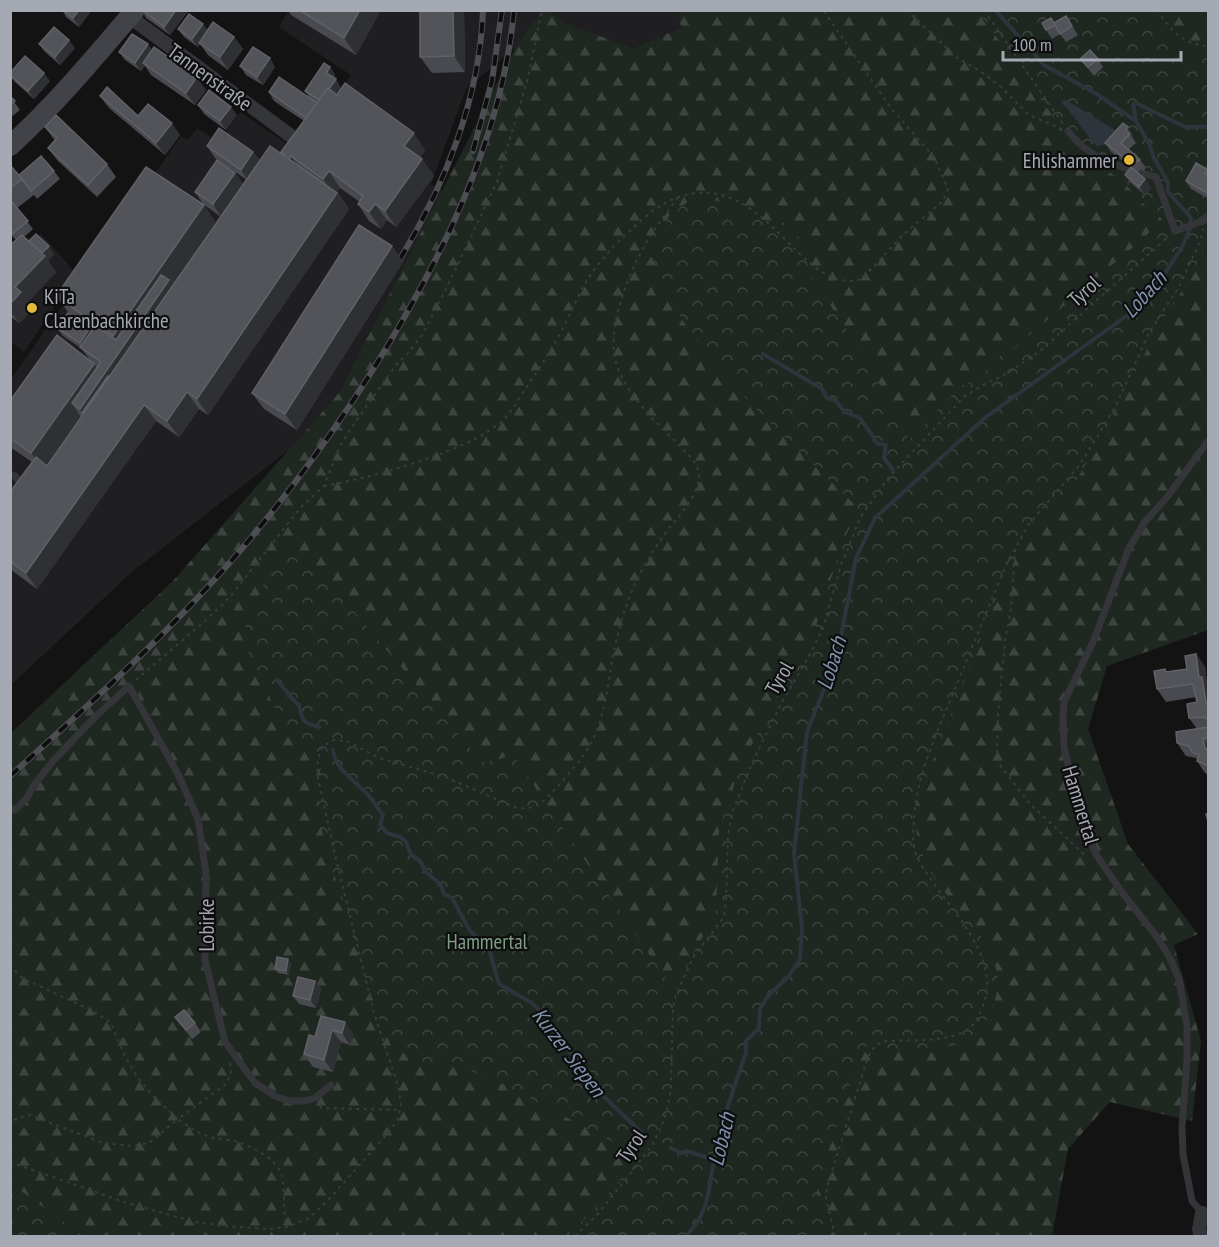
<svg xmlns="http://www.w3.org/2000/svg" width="1219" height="1247" viewBox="0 0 1219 1247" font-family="'PT Sans Narrow',sans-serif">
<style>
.built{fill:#1f1f21}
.forest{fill:url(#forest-firs)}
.park{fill:url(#park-crowns)}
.water{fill:#2d343c}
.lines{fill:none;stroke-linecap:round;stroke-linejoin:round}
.stream{stroke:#2d343c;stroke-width:4}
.path{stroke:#3a3b40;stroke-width:2;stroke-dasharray:3 4.5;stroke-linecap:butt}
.lane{stroke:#343539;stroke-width:7}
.street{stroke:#343539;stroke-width:14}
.secondary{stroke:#424349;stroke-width:20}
.rail-casing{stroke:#4d4e54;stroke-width:6}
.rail{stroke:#0e0e0f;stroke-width:4;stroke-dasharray:11;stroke-linecap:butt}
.wall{fill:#494a4f;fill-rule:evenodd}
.shaded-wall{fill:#2f3033}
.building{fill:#53545a;stroke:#606268;stroke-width:1.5}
.poi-dot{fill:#e3b93c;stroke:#0e0e0f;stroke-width:2}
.labels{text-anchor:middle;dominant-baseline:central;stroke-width:4.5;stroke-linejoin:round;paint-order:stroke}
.street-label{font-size:21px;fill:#a5a9b4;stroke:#0e0e0f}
.poi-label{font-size:21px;fill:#a5a9b4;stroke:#0e0e0f;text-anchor:end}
.park-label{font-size:21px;fill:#7e9d83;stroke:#0e0e0f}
.water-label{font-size:22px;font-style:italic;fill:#7f93ac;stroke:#0e0e0f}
</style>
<defs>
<pattern id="forest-firs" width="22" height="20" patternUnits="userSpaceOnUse" patternTransform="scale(1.5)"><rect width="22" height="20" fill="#1f2721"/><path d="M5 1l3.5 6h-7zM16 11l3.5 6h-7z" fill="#3d443f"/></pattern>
<pattern id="park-crowns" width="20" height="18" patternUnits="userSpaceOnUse" patternTransform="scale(1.5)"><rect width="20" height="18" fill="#1f2721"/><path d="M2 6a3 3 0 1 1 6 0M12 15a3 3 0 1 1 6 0" fill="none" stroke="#3d443f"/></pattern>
</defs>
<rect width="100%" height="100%" fill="#131314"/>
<path class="built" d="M288 11H541L515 48 466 89 431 184 443 190 339 393 291 448 132 572 11 685V379L181 136 188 140 197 128 219 142 240 112 296 150 351 75 279 27Z
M548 11H678L681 28 633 48 568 25Z
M41 234 77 274 24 352 11 342V262Z"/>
<path class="forest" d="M541 11H548L569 25 633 48 681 28 678 11H1208V630L1107 666 1088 729 1128 844 1198 934 1174 945 1201 1041 1192 1121 1110 1102 1068 1149 1052 1236H11V733L173 581 339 393 515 48Z"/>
<path class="park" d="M978 11H1148C1164 33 1178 54 1208 53V234L1201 257 1188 282 1160 324 1105 432 1076 481 1047 514 1022 547 1002 585 914 809C915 832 920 853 932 874 955 913 1007 945 996 996 993 1006 992 1013 986 1021 983 1026 980 1033 976 1037 955 1053 889 1049 863 1046L818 1182 817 1194 827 1236H567C593 1211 618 1186 638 1155L499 1082 451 1063 434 1066 393 1049 381 1025 355 945 323 837 317 791 321 765 290 738 257 672 241 636 264 583 288 550 309 558 474 753 485 763 513 755 673 989 716 913 719 829 737 776 769 709 812 638 843 541 856 515V506C793 444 723 384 675 309 665 292 659 271 651 254L669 216 689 201 704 200 718 201 730 205 744 217 784 223 804 242 814 281 864 355 909 440 961 386 984 376 988 363 1014 348 1144 238 1162 219 1140 201 1121 179 1085 158 1067 136Z
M10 1183 83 1236H11Z"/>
<path class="water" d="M1066 100 1115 130 1116 134 1108 144 1097 146 1091 140 1067 108 1062 104V101Z"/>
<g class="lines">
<path class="stream" d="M995 10 1044 65 1095 93 1136 121 1150 146 1154 158 1168 182V192L1191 218V225
M1136 120 1133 104 1136 103 1185 127H1208
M1199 220 1208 214
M763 354 822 389 827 398 835 400 845 412 860 418 878 444 886 445 884 458 893 470
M277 680 296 703 299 705C303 722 302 722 319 727
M333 750C335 770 356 781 368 795 374 801 378 809 383 815L380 825 387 833 400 837 406 842 411 855 420 861 426 872 441 885 444 894 452 898 470 931 488 946 499 984 532 1003 540 1011 546 1024 574 1057 595 1092 601 1094 642 1133
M671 1148 681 1153 687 1151 714 1160
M686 1236C710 1211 708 1191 714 1160 721 1124 734 1087 746 1053V1041L759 1028 760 1009 768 996 789 976 800 959 802 929 794 853 807 732 837 657 856 558 875 518 986 417 1136 309 1166 272 1182 247 1191 226"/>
<path class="path" d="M907 10 956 57 980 71 1001 87 1029 115 1060 128
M984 10 1063 124
M1157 10C1171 30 1183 45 1208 46
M324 486C367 479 470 451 502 421 512 412 518 399 526 388 539 369 551 350 562 330 571 313 578 294 589 277 601 259 617 242 634 227 648 214 661 203 679 197 767 168 799 298 862 279L904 234 942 202 948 189 934 157 891 108 823 10
M1015 549 1011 609 1005 641 998 715 997 749 999 764 1031 805 1087 857
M136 680 205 621 230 597 301 507 324 486 339 448 351 428 396 365 410 351 422 335 446 289 497 182 528 78 542 10
M10 965 22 978 91 1010 110 1022 125 1056 137 1077 155 1098 178 1119 149 1143 133 1146 103 1143 30 1115 10 1121
M230 1063 231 1073 226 1084 178 1119C188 1127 198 1133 210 1137 219 1140 229 1139 238 1142 252 1147 273 1157 280 1171 286 1182 282 1211 287 1227
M320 1106 321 1108 399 1110
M10 1162 127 1203 195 1222 223 1226 270 1229 287 1227 309 1218 331 1197 388 1133 397 1121 401 1106 399 1089 374 1013 335 855 318 778 317 766 320 751 323 746 334 740 347 741 379 758 445 777 517 808C538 810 544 801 558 786 570 772 585 756 593 739 606 712 608 680 614 651 619 628 626 603 636 582 644 566 653 550 664 535 675 520 698 497 699 478 700 462 685 452 675 441 654 420 627 395 617 366 605 331 627 277 645 245 654 228 667 213 678 197
M575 1236 597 1215 627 1178 653 1144 664 1120 670 1097 671 1080 673 1008 676 994 694 956 724 917 726 899 728 835 732 813 752 763 781 704 808 658 823 628 841 565 861 516 889 477 965 396 985 384 1006 374 1040 351 1169 236
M835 1236 826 1198 827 1187 868 1057C873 1048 876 1043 886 1041 909 1040 937 1042 959 1034 972 1029 977 1021 982 1008 1005 953 941 903 918 859 912 848 913 832 914 819 916 777 936 736 951 698 970 653 988 608 1007 563L1029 524 1078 467 1099 434 1117 403 1150 331 1179 287 1201 239 1203 229"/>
<path class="lane" d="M1068 131C1089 160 1123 168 1156 177L1175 231 1208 219
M10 474 15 476 23 486
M10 808 15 810 27 798 34 785 53 761 95 717 129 686 179 776 198 819 206 873 205 960 225 1042 255 1083 277 1097 290 1101H305L315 1098 331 1085
M1202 1213 1192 1201 1183 1154 1182 1127 1187 1059V1026L1179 979 1170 958 1157 937 1121 891 1097 856 1084 827 1064 748 1063 717 1064 702 1093 642 1129 548 1144 523 1168 496 1208 441"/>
<path class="street" d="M130 17 291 136
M1201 1236 1199 1229 1202 1213"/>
<path class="secondary" d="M10 146C56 104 95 57 135 10"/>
<defs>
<path id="rail" d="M473 151 492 81 502 10
M400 259C445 185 480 98 483 10
M10 776C89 705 169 633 239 552 308 471 369 383 420 289 467 203 505 109 514 10"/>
</defs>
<use href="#rail" class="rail-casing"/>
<use href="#rail" class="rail"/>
</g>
<path class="wall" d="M62 10H92L79 27 66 17Z
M142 10H189L170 35 146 18Z
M288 10H381L356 55 291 15Z
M464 10 465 72 432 73 420 57Z
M1066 16 1078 35 1066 42 1060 34 1052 39 1046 30 1054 23Z
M203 24 207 31 234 37 243 49 228 70 208 55 200 44 198 47 184 37 178 29Z
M39 44 75 48 60 65 45 52Z
M152 50 206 90 195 105 151 75 145 66 141 71 125 60 119 52Z
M1080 59H1098L1103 67 1094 76Z
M240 66 275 67 263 85 246 75Z
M330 67 335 75 334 78 341 88 425 150 420 157 434 176 396 227 387 220 381 229 369 221 358 204 360 202 340 188 337 192 349 209 208 415 199 409 179 437 156 421 37 589 10 569V492L32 462 10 447V401L89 359 81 348 63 336 57 328 80 321 68 312 56 296 204 205 215 222 172 285 173 286 221 217 203 204 195 192 235 173 243 185 247 180 215 158 207 146 253 152 260 161 283 155 304 121 274 101 269 92 310 98 305 91ZM80 416 82 417 47 466 46 465Z
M10 73 50 81 34 99 15 82 10 76Z
M10 96 20 110 10 118Z
M100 96 138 116 180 135 165 155 109 108Z
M198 105 237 115 226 130 204 114Z
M45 127 107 164 116 177 97 197 57 160 48 148 55 141Z
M1128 127 1133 136 1132 137 1136 143 1129 149 1140 160 1146 168 1143 171 1141 169 1138 172 1111 152 1105 143Z
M10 165 19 175 54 171 60 179 37 199 34 195 17 208 33 229 24 237 29 241 54 254 48 261 56 272 28 302 33 309 19 323 10 316V245L16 240 10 234Z
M1208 170 1209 171V199L1191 189 1186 181Z
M1125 175 1151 187 1145 195 1131 183Z
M392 246 403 262 297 430 264 409 252 393Z
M1196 654 1205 667 1207 684 1209 686V775L1205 773 1197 761V760L1196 758 1186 756 1177 743 1197 729 1189 718 1197 702 1196 697 1166 702 1157 689 1165 669 1167 672 1187 669Z
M291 963 289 975 278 973 275 969Z
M315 981 321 989 316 1008 299 1004 293 996Z
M175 1017 195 1023 201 1032 192 1039Z
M345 1022 353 1034 350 1045 341 1042 333 1072 313 1067 304 1054 315 1037Z"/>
<path class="shaded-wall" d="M79 10H92L79 27 73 18Z
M176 10H189L170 35 164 27Z
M360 10H381L356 55 344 38Z
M453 10H464L465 72 454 56Z
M203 24 209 32 198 47 192 39Z
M234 37 243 49 228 70 220 57Z
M69 40 75 48 60 65 55 57Z
M148 44 154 53 143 63 145 66 141 71 135 63Z
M270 58 275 67 263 85 257 77Z
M330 67 335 75 332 81 326 73Z
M44 73 50 81 34 99 28 91Z
M197 77 206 90 195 105 186 93Z
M336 79 341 88 326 109 321 101Z
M231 107 237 115 226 130 220 121Z
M172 123 180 135 165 155 156 143Z
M1128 127 1133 136 1132 137 1126 130Z
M414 133 425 150 416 162 404 146Z
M253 152 262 164 249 182 241 170Z
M291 156 303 172 289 159Z
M422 159 434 176 396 227 385 211Z
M329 171 340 188 335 195 323 179Z
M235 173 244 185 221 217 213 204Z
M1145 179 1151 187 1145 195 1139 187Z
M337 193 349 209 208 415 197 399Z
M375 204 387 220 381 229 369 212Z
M204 205 215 222 172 285 177 292 82 413 80 409 72 403 80 416 43 469 31 453 94 364 103 376 122 348 113 336Z
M49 246 54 254 48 261 56 272 28 302 33 309 19 323 10 311V304L15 287 40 255Z
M392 246 403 262 297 430 285 414Z
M90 328 96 336 85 351 80 343Z
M187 392 199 409 179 437 167 421Z
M144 405 156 421 37 589 26 573Z
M1196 654 1205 667 1207 684 1209 686V705L1206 702 1199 677Z
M1203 738 1209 746V754L1205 748Z
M288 959 291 963 289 975 286 971Z
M315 981 321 989 316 1008 310 1000Z
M345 1022 353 1034 350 1045 342 1033Z
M332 1030 341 1042 333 1072 324 1060Z"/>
<path class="building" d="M63 10H79L73 18Z
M142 10H176L164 27Z
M299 10H360L344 38Z
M420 10H453L454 56 420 57Z
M189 14 203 24 192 39 178 29Z
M1066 16 1072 26 1060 34 1055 25 1046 30 1042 23 1051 18 1054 23Z
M213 22 234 37 220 57 199 43Z
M54 27 69 40 55 57 39 44Z
M132 34 148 44 135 63 119 52Z
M154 47 197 77 186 93 143 63Z
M253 47 270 58 257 77 240 66Z
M1090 50 1098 59 1088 67 1080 59Z
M25 56 44 73 28 91 10 75V73Z
M324 63 330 67 326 73 336 79 329 89 328 88 319 100 305 91Z
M279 77 317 103 306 118 269 92Z
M345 83 414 133 404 146 422 159 385 211 375 204 369 212 358 204 363 196 329 171 323 179 291 156 289 159 337 193 197 399 187 392 167 421 144 405 26 573 10 561V492L36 457 47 466 270 146 286 157 281 152 328 88 337 95Z
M107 87 138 116 148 104 172 123 156 143 100 96Z
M209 90 231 107 220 121 198 105Z
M10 96 15 101 10 105Z
M56 115 107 164 88 185 48 148 57 138 45 127Z
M1123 123 1128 127 1126 130 1130 134 1121 143 1140 160 1137 162 1135 161 1132 164 1105 143Z
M219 128 253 152 241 170 207 146Z
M41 156 54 171 31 191 19 175Z
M217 160 235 173 213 204 195 192Z
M1196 163 1208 170 1205 174 1209 176V194L1186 181Z
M10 165 22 179 10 188Z
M146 167 204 205 113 336 56 296Z
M1131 167 1145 179 1139 187 1125 175Z
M10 201H11L28 221 12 234 10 232Z
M359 225 392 246 285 414 252 393Z
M36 234 49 246 42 253 29 241Z
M22 235 45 256 15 287 21 292 10 304V245Z
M161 275 169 280 80 409 72 403 101 362 80 347 95 326 116 340Z
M68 313 90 328 80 343 57 328Z
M57 335 94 364 31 453 10 438V401Z
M108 376 109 377 83 414 82 413Z
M1196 654 1199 677H1202L1206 702 1209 701V719H1206L1205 717 1189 718 1187 704 1197 702 1193 684 1157 689 1154 671 1165 669 1166 672 1187 669 1185 656Z
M1208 727 1209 738H1203L1205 748 1209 750V766L1197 761 1199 755 1192 752 1189 746 1177 743 1176 732Z
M1206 814H1209V824Z
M277 957 288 959 286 971 275 969Z
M298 977 315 981 310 1000 293 996Z
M184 1010 195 1023 186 1030 175 1017Z
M321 1016 345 1022 342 1033 332 1030 324 1060 304 1054 309 1035 315 1037Z"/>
<g class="poi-dot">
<circle cx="1129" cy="160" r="6"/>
<circle cx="32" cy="308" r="6"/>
</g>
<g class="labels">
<g class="street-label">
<text transform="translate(210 77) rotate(36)">Tannenstraße</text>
<text transform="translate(1084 291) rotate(-42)">Tyrol</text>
<text transform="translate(779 678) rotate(-60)">Tyrol</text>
<text transform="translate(1081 805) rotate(73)">Hammertal</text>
<text transform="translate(206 925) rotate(-90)">Lobirke</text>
<text transform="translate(631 1146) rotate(-56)">Tyrol</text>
</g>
<g class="poi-label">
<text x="1117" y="160">Ehlishammer</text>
<text x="44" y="296" text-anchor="start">KiTa<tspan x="44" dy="24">Clarenbachkirche</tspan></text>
</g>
<g class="park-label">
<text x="487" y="941">Hammertal</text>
</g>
<g class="water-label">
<text transform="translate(1144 294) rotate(-48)">Lobach</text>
<text transform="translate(831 663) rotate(-73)">Lobach</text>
<text transform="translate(569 1052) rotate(53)">Kurzer Siepen</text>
<text transform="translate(721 1139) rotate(-77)">Lobach</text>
</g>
</g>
<rect width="1219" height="1247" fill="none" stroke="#a5a9b4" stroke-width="24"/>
<path d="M1003 51v9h178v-9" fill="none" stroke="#a5a9b4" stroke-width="3"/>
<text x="1012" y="51" font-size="18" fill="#a5a9b4" stroke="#0e0e0f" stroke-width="4.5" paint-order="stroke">100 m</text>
</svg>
